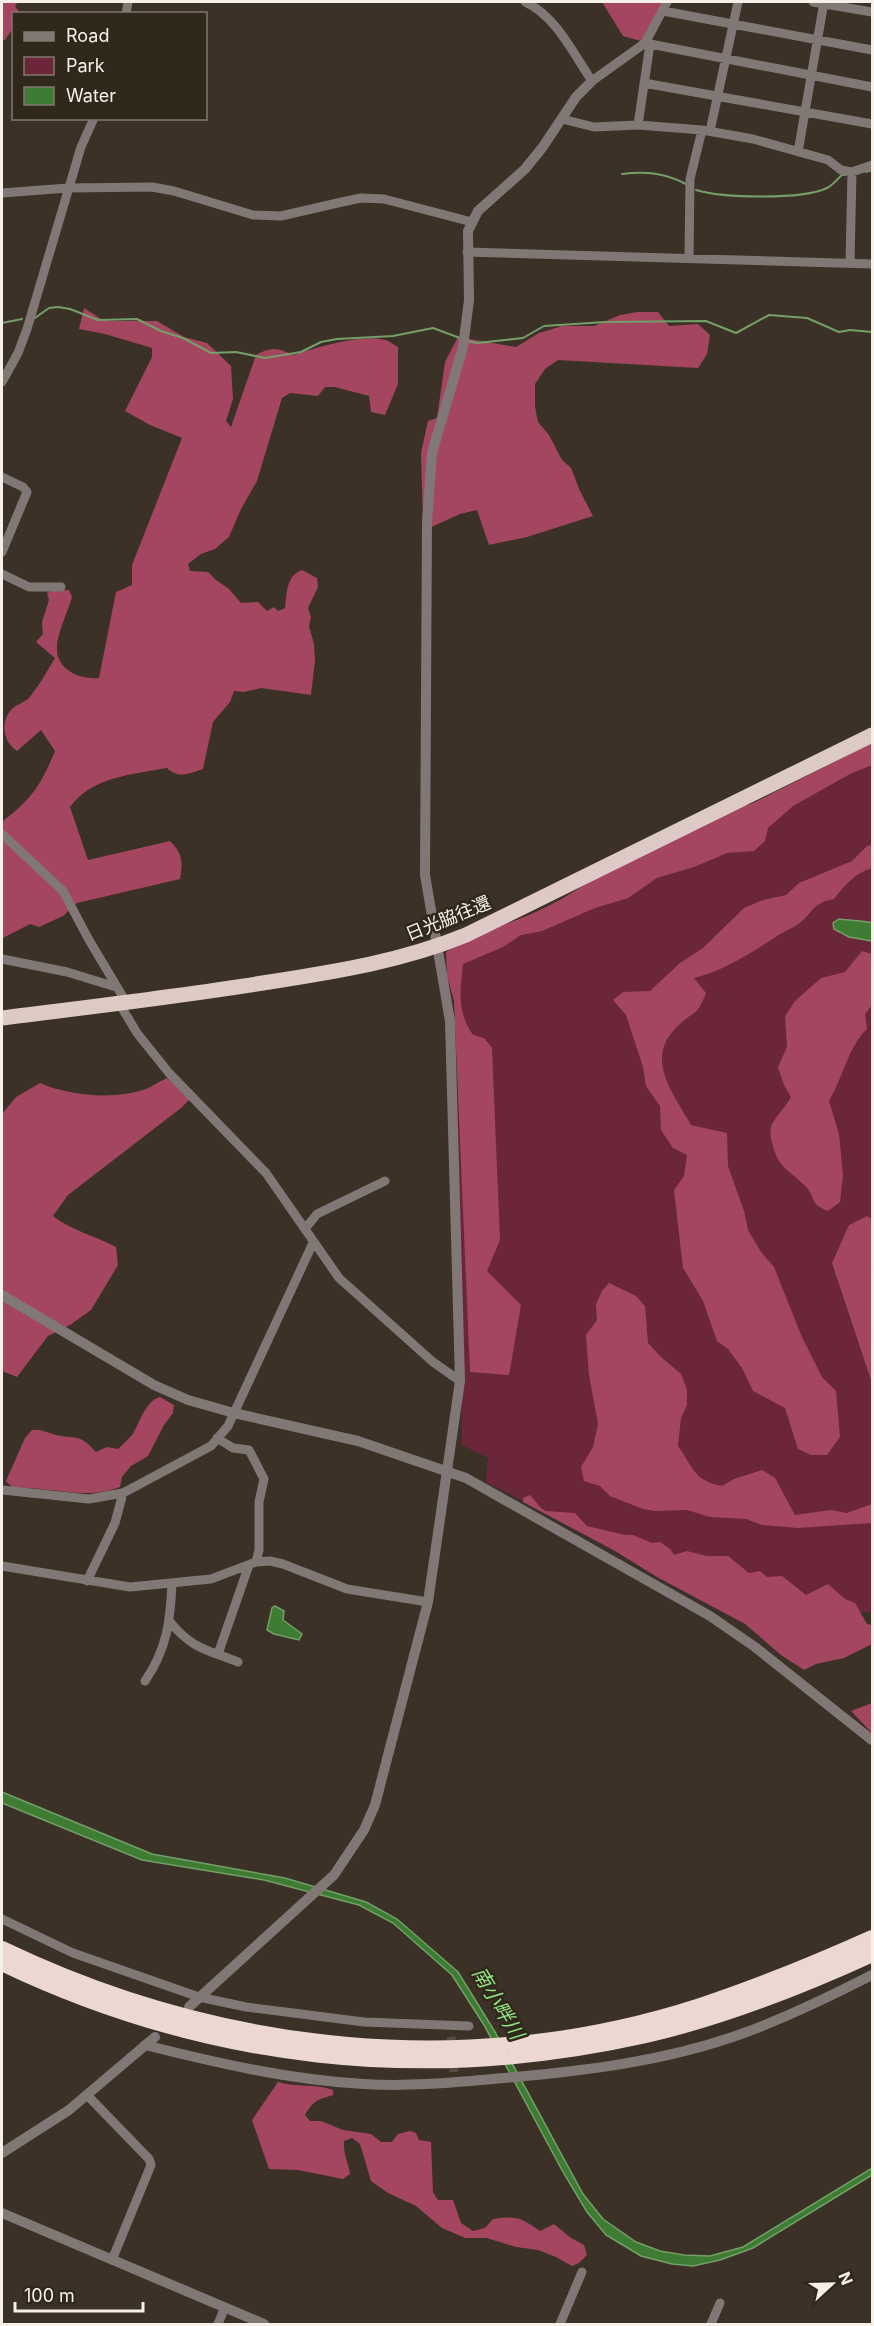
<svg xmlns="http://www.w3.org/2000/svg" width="874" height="2326" viewBox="0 0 874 2326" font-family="Inter,'Noto Sans JP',sans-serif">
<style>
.green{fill:#6b263a}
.forest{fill:#a4465f}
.water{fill:#3d7c32;stroke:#749f69;stroke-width:1.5}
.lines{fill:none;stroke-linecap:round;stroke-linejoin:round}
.stream{stroke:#749f69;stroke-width:2}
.minor-tunnel{stroke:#574e43;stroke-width:9;stroke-dasharray:9 4.5;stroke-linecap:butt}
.minor{stroke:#817876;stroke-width:9}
.tertiary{stroke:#817876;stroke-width:10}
.trunk{stroke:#ddcac4;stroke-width:15}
.motorway{stroke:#ecd8d1;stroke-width:16}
.labels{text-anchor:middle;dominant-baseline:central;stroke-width:5;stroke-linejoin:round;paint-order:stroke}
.street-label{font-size:18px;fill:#f6f0e8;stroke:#31281c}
.water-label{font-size:20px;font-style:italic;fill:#8fe381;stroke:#31281c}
</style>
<rect width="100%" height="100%" fill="#3b3126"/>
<path class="green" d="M872 759V1612L744 1611 486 1482 488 1458 462 1445 456 958Z"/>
<path class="forest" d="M2 2H18L15 6 20 13 14 14 13 28 5 40H2Z
M602 2H662L658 14 641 41 623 36Z
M84 308 101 319 113 321H157L184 337 207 343 231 366 233 399 226 421 231 427 256 355C271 347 278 348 293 355 315 348 363 333 385 340 390 341 394 345 398 347V384L385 415 371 412 369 396 335 387H325L318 396 290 393 282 398 257 481 241 509 229 537 215 549 201 554 188 564 190 571 208 572 216 580 229 589 241 603 258 602 267 611 274 607 278 611 285 608C287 593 286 576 302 570L317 578 318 587 308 608 311 617 309 626 314 644 315 661 311 695 261 688 244 692 234 691 230 702 213 722 203 769C188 774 179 779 167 768 134 774 91 777 70 807L88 860 170 841C183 854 183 862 180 879L77 903 63 916 39 927 30 924 3 938 2 822C32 798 40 787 55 751L41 730 17 751C2 741 0 720 13 708 18 704 25 702 29 698 39 686 47 671 55 658L36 642 43 634 42 622 49 600 47 593 52 590H69L72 597C68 611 57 634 57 648 56 670 81 680 99 678L116 592 132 585V565L182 438 150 425 125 411 152 357V348L105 334 79 329Z
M637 312H658L669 326 698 324 710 335 707 354 698 368 558 360 545 369 535 384V407L538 422 549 435 562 460 571 468 580 491 593 516 527 537 489 545 477 510 460 514 429 528 423 521 421 453 428 421 437 418 445 362 458 337 516 347 539 333 562 326H594L620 315Z
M872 743V765L850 774 793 806 768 828 765 841 754 851 727 853 694 867 657 878 628 898 595 908 542 931 521 935 503 947 463 964C460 990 457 1013 473 1035L484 1038 492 1048 500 1240 487 1271 521 1305 509 1375 470 1372 454 1001 447 976 446 952C468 935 493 929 519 919 545 909 574 893 597 876L734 808 751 804Z
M872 845V868C855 873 845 885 834 899 811 903 814 913 797 925 791 929 783 932 777 936 751 953 725 970 694 978L706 993C696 1018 697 1008 680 1024 642 1057 673 1092 691 1125L727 1133 728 1166 744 1211 748 1230 761 1252 774 1267 802 1337 822 1377 836 1391 840 1437 827 1455H811L798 1449 785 1408 753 1391 742 1368 728 1349 717 1341 703 1301 683 1268 674 1190 684 1176 687 1155 673 1148 661 1130 660 1106 646 1086 643 1067 626 1015 613 1000 623 992 650 991 680 963 703 948 744 908 763 900 786 895 799 883 852 861 867 846Z
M862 951 872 954V1005L865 1014 867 1029C848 1047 843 1078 829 1101L839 1134 843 1175 840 1202 828 1211C808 1204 816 1195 804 1185 788 1169 777 1167 772 1142 770 1137 770 1129 772 1124 777 1115 786 1106 791 1097L784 1085 778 1067 787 1047 785 1016 795 1001 821 978 845 972Z
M167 1078 190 1099 181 1108 68 1195 53 1216C71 1230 95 1236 116 1247L118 1265 91 1310 70 1325 48 1336 17 1377 2 1371V1114L16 1097 40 1083C69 1096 115 1100 146 1089 153 1086 160 1081 167 1078Z
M867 1216 872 1219V1383L832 1263 849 1225Z
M609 1283 636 1296 645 1306 648 1343 660 1356 681 1374 687 1390V1405L681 1418 678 1446C693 1467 694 1481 722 1486L734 1479 762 1470 775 1478 795 1515 831 1510 847 1513 872 1504V1523L798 1528 762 1525 746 1519 710 1517 687 1510 655 1511 643 1509 610 1496 600 1486 584 1481 581 1467 593 1447 598 1424 589 1375 586 1335 597 1320 596 1304 602 1291Z
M160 1397 174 1405 173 1413 164 1425 148 1456 131 1466 122 1477 120 1487C86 1501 48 1486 13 1488L6 1481 25 1438 32 1430C42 1429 47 1433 56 1435 78 1440 79 1433 96 1452L107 1447 118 1449C123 1444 128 1440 132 1435 140 1423 145 1401 160 1397Z
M530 1495 541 1508 546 1511 575 1513 587 1526 625 1535H633L652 1543 660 1542 670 1549 674 1555 687 1551 707 1556H728L749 1573 760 1571 767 1577 782 1576 806 1595 828 1584 845 1599 855 1603 867 1624 872 1625V1644L844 1658 816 1664 804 1670 781 1655 745 1624 657 1577 615 1551 523 1502V1498Z
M872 1703V1733L851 1711Z
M278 2082C297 2088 315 2083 333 2090V2095C317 2100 314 2100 305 2115L310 2121H321L343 2130 371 2134 381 2142H392L398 2134 410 2131 416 2133 419 2140 431 2142 433 2192 438 2200H453L461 2223 473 2231 485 2228 493 2219C518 2216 519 2217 540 2231L554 2224 571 2238 584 2245 587 2255 579 2263 572 2266 556 2257 538 2250 516 2247 487 2238H465L442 2228 416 2206 388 2193 371 2181 360 2144 352 2138 344 2141C343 2153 348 2162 350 2174L343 2179 298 2170 269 2169 252 2120Z"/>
<path class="water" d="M839 919C847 920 867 921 872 923V941L849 937 834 929 833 923Z
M275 1606 284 1611 283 1620 302 1634 299 1640 274 1634 267 1630 272 1608Z
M2 1792 152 1854 285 1878 366 1902 397 1919 458 1972 495 2032 583 2194 603 2219 636 2242 660 2251 684 2255 710 2256 743 2247 872 2168V2175L753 2248 720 2260 693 2266 672 2264 641 2256 606 2235 587 2212 563 2172 484 2025 452 1975 393 1923 359 1905 264 1880 142 1860 2 1803Z"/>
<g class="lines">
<path class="stream" d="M866 172 872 170
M622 174C646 171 665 173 686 184
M696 190C722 198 802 200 827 188 833 185 837 179 842 175H845
M35 318 49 308 58 307 70 309 98 320 137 319 161 331 183 338 211 353 236 352 265 358 301 352 321 342 337 339 393 336 433 328 460 338
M2 323 22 319
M467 341 477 343 523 338 544 326 605 322 706 321 736 333 769 315 807 318 839 332 850 330 872 332"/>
<path class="minor-tunnel" d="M451 2037 454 2072"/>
<path class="minor" d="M525 2C556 16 573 53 592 81L645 43 667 2
M813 2 872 12
M663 11 872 50
M126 14 128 2
M645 43 872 87
M644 83 872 124
M562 119 594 127 638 125 702 130 753 139 828 160 841 170 852 172 872 165
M638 125 650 44
M710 131 738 2
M798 152 824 2
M2 193 68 188 152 187 174 191 253 215 281 216 342 202 361 198 384 199 472 222
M467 252 872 264
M689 258 690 179 702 130
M850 263 852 172
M2 382 18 353 27 329 81 147 94 118
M2 477 23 487 27 492 2 552
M2 574 29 587H61
M2 834 63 891 89 940 126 1002
M2 959 67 972 116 987
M119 1003 137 1033 169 1073 266 1173 339 1278 433 1362 460 1381
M305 1229 317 1214 385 1181
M217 1438 233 1448 249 1450 264 1479 259 1502V1550L256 1562
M2 1490 89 1499 123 1493 211 1446 228 1426 313 1243
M2 1566 130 1587 211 1579 256 1562 270 1561 283 1564 347 1589 428 1602
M87 1581 115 1523 123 1493
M170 1622C192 1649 208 1650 238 1662
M218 1654 249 1565
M145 1681C167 1649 170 1622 172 1584
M2 1919 73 1953 199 1997 246 2007 364 2022 469 2026
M87 2095 149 2159 151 2165 112 2260
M218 2324 225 2307
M560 2324 582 2272
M711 2324 720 2303"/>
<path class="tertiary" d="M2 1295 154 1385 188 1400 234 1413 358 1441 466 1478 710 1616 755 1647 872 1740
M189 2007 334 1875 364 1830 375 1805 428 1602 460 1381 450 1021 425 875 427 522 432 453 463 347 469 300 468 231 478 211 525 169 542 148 576 97 592 81
M145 2045C217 2063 290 2080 364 2084 411 2087 457 2082 504 2078 585 2071 667 2061 744 2033 788 2017 831 1996 872 1975
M2 2153 69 2110 155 2037
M2 2213 264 2324"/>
<path class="trunk" d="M2 1018C89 1007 176 997 263 983 333 972 400 962 466 935L872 735"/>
<path class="motorway" d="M2 1949C219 2053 468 2081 700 2006 758 1987 816 1963 872 1938
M2 1963C207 2061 424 2085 646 2035 724 2017 800 1987 872 1954"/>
</g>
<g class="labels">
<g class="street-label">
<text transform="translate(448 918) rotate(-22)">日光脇往還</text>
</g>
<g class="water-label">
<text transform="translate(498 2003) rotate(59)">南小畔川</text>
</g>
</g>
<rect width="874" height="2326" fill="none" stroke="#f6f0e8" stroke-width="6"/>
<rect x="12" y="12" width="195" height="108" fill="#31281c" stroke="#80786e" stroke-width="1.5"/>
<rect x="24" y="32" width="30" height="9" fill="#817876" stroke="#80786e" stroke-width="1.5"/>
<text x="66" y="42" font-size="18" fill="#f6f0e8">Road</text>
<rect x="24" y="57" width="30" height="18" fill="#6b263a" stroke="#80786e" stroke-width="1.5"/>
<text x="66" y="72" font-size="18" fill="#f6f0e8">Park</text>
<rect x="24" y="87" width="30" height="18" fill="#3d7c32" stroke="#80786e" stroke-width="1.5"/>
<text x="66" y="102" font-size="18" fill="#f6f0e8">Water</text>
<g transform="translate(832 2284) rotate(68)" stroke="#31281c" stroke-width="4.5" paint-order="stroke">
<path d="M0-4.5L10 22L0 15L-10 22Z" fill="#f6f0e8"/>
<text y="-9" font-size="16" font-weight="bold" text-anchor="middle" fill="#f6f0e8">N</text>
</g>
<path d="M15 2302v9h128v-9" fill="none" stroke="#f6f0e8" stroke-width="3"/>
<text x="24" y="2302" font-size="18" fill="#f6f0e8" stroke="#31281c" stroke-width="4.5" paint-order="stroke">100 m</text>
</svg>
